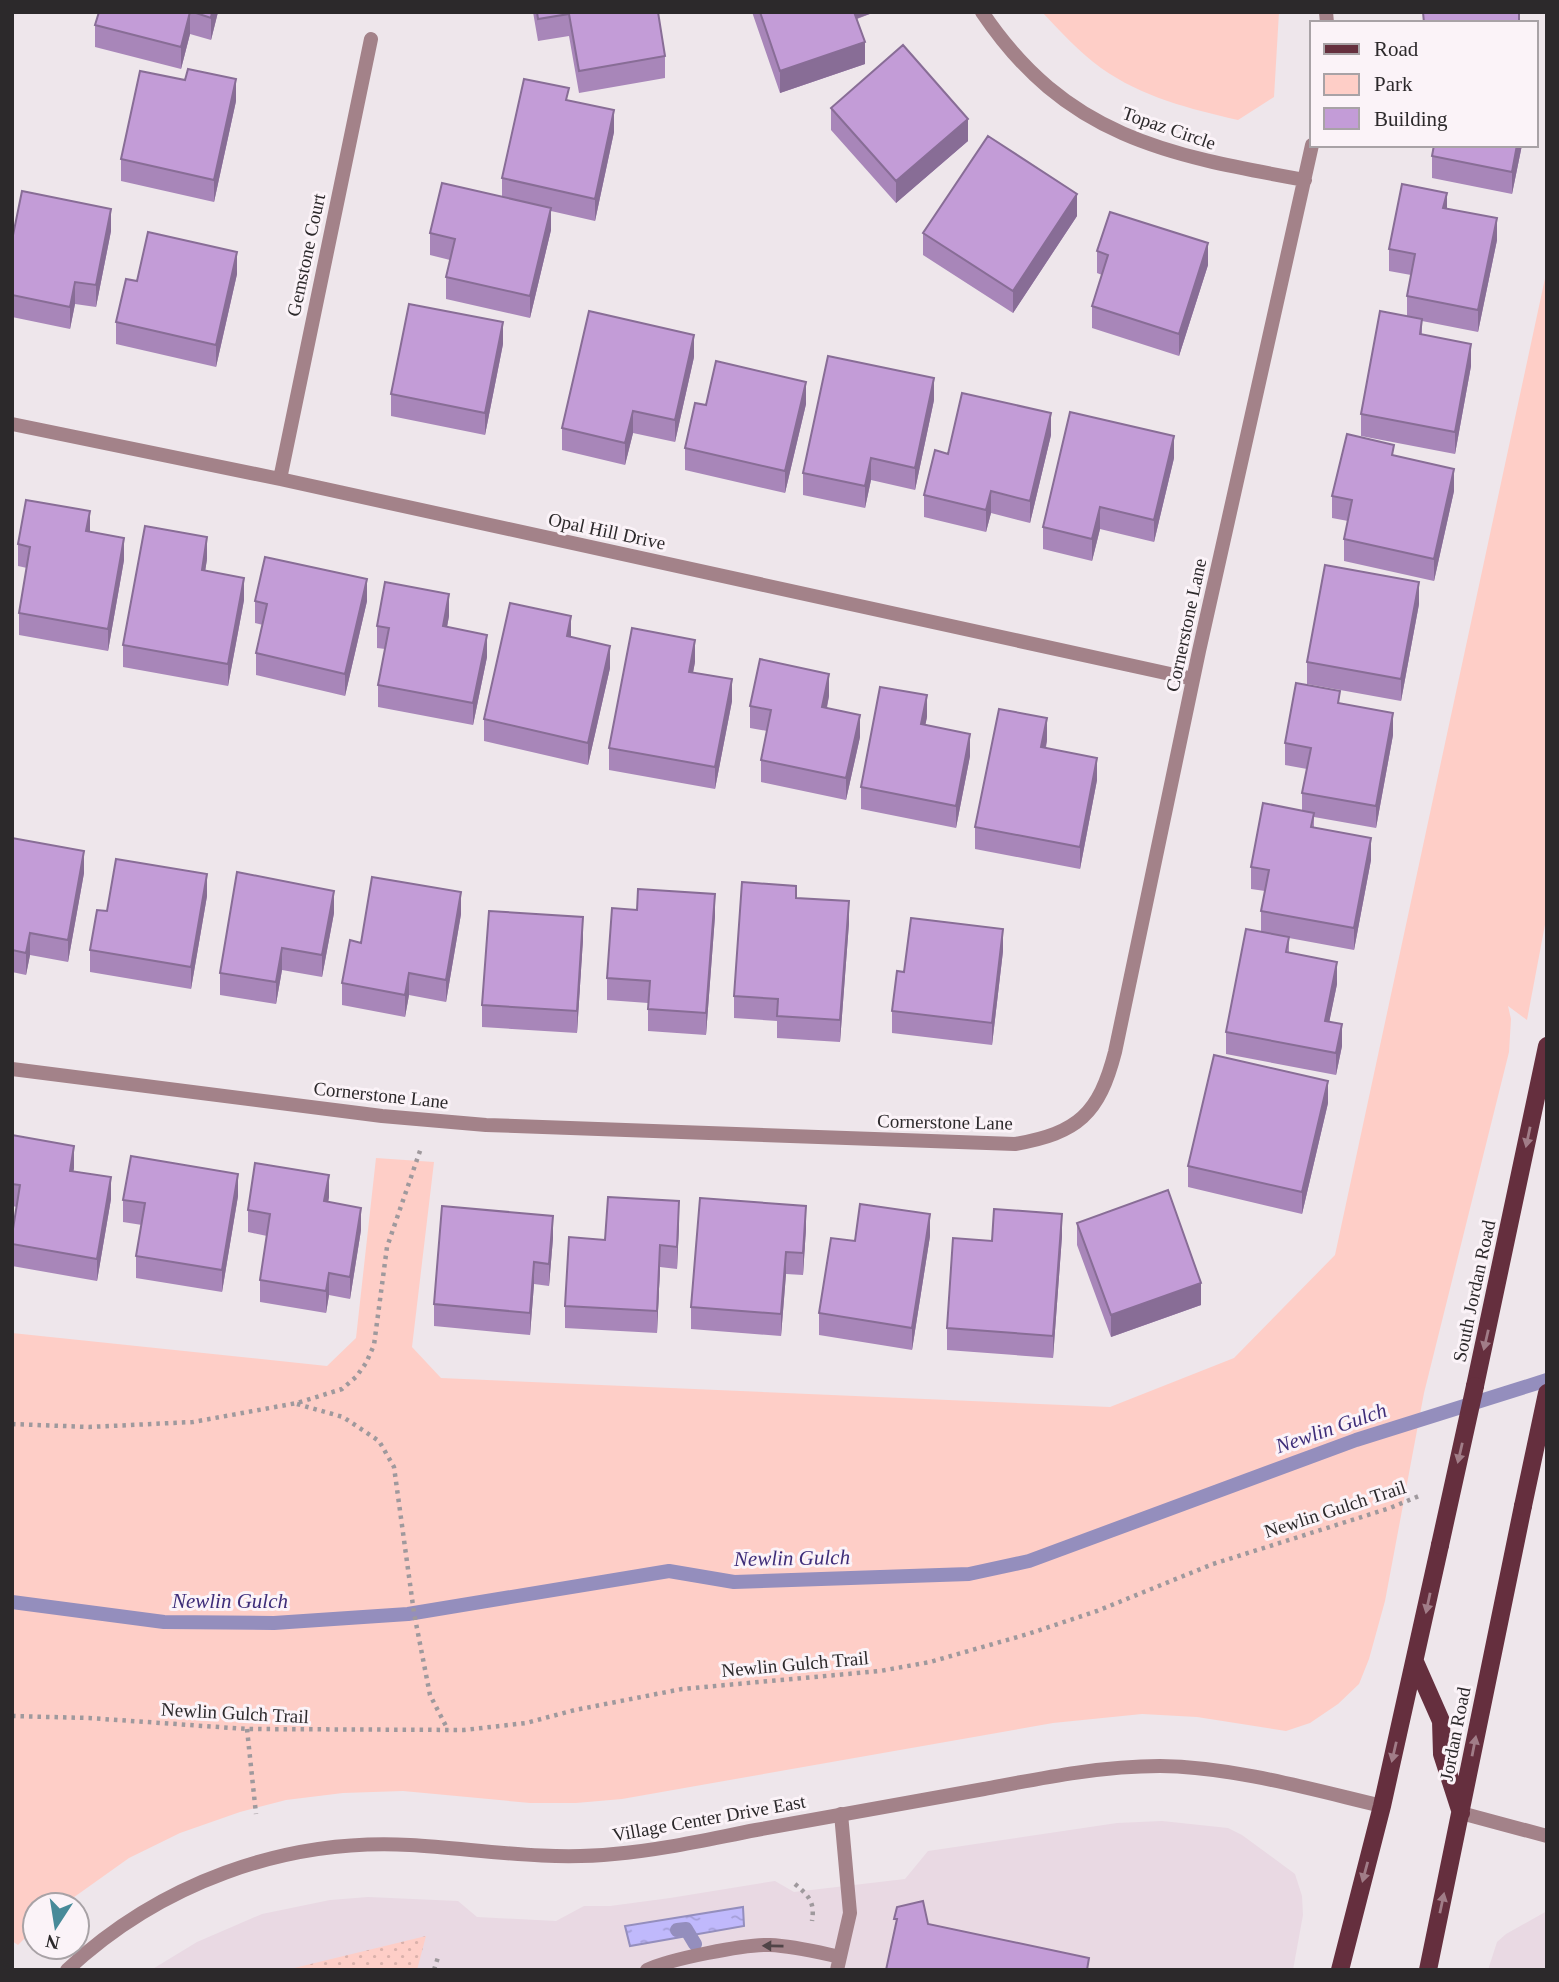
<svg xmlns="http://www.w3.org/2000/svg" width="1559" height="1982" viewBox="0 0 1559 1982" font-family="'Times New Roman',serif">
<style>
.built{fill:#e9d9e3}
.green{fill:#fecec7}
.park{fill:url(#park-dots)}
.water{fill:url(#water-ripples);stroke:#948ebd;stroke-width:2}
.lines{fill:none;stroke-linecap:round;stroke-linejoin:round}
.stream{stroke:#948ebd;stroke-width:14}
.path{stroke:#9f999d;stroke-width:4.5;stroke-dasharray:3.5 5;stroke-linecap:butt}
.service{stroke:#a38289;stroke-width:14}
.minor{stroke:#a38289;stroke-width:14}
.tertiary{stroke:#a38289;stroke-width:14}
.primary{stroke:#652f3e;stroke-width:18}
.primary-bridge{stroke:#652f3e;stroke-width:18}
.wall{fill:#a886b9}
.shaded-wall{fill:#886d96}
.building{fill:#c39cd7;stroke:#886d96;stroke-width:2}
.oneway{fill:#a17d88}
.oneway2{fill:#504447}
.labels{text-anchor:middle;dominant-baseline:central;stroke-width:6;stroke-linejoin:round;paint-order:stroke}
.street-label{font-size:19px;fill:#2c292b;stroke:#fbf3f8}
.water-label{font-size:21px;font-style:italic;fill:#3e2d79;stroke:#fbf3f8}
</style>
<defs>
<pattern id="park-dots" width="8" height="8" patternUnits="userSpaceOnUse" patternTransform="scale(1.75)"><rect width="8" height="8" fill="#fecec7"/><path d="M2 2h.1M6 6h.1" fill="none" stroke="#dab1ab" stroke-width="1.8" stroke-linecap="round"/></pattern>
<pattern id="water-ripples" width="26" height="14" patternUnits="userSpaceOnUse" patternTransform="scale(1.75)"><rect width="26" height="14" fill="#c0b9fc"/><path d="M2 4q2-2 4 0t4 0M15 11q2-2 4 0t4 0" fill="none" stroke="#a59fd8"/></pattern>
</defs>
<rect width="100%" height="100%" fill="#eee6eb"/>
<path class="built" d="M1162 1821 1228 1828 1242 1835 1295 1874 1302 1896 1303 1915 1293 1970H151L197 1942 262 1914 330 1900 368 1897 458 1901 477 1917 556 1921 584 1906H610L670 1898 775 1881 794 1892 905 1879 928 1851 1117 1823Z
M1547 1911V1970H1488L1497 1942 1506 1934Z"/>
<path class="green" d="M1042 12H1279L1274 97 1238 120C1190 109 1142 97 1101 68 1079 52 1061 32 1042 12Z
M1547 269V914L1527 1020 1508 1006 1511 1019 1509 1052 1424 1393 1385 1601 1369 1659 1359 1684 1338 1704 1310 1723 1286 1731 1197 1717 1142 1714 1053 1723 622 1799 576 1803H530L403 1791 343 1793 286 1800 240 1812 180 1833 129 1858 63 1905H35V1928L18 1945 12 1941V1333L327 1366 356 1338 376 1158 434 1162 412 1347 441 1378 1110 1407 1234 1358 1335 1255Z"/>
<path class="park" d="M426 1936 417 1970H286Z"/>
<path class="water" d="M743 1907 744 1926 630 1946 625 1926Z"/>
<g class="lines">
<path class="stream" d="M12 1602 164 1622 274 1623 408 1614 669 1571 734 1582 969 1574 1029 1561 1356 1440 1547 1380
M677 1930 686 1929 695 1944"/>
<path class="path" d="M297 1404 343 1417 379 1441 394 1467 414 1613 430 1695 448 1730
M12 1424 89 1427 193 1422 297 1403 342 1389 356 1377 366 1363 374 1345 387 1247 421 1148
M12 1716 89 1718 247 1729 464 1730 526 1723 575 1710 682 1689 880 1671 930 1662 1028 1634 1097 1611 1213 1564 1390 1508 1419 1496
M247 1729 256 1814
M795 1884C809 1896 815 1902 812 1921
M434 1970 439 1954"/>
<path class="service" d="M647 1970C669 1959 746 1944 770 1945 794 1946 817 1952 840 1957
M837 1970 850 1913 841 1814"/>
<path class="minor" d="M982 12C1066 137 1167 155 1305 180
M1326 12 1327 23
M12 424 280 479 1193 679
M280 479 371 39
M12 1069 382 1116 486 1125 1015 1144C1078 1133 1099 1114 1115 1052L1199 651 1312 145
M67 1970C159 1884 283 1838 410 1845 478 1849 545 1861 614 1854 662 1850 709 1839 756 1830 832 1816 908 1802 984 1789 1042 1778 1101 1766 1160 1766 1234 1767 1310 1789 1382 1806"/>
<path class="tertiary" d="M1461 1813 1547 1836"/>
<path class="primary" d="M1475 1386 1547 1046
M1415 1662 1441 1721 1442 1754 1461 1813
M1340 1970 1382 1806 1440 1545
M1428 1970 1523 1506"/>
<path class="primary-bridge" d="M1523 1506 1547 1393
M1440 1545 1475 1386"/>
</g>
<path class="wall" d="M99 12H218L211 40 190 34 181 69 95 47V25Z
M533 12H658L665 56V78L579 93 569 36 538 41Z
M752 12H875L857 19 865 64 780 93Z
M569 100 614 132 595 221 551 211V230L530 318 446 299V277L450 260 430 255V233L502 197V178Z
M236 101 214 202 121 181V159Z
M831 108 968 141 896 203 831 130Z
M1434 145H1522L1512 194 1432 178V156Z
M1447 209 1497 240 1478 332 1422 321V334L1471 366 1455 454 1361 436V414L1407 316V296L1411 275 1389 271V249Z
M1077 216 1013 313 923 255V233Z
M111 231 96 307 75 304 70 329 12 317V240Z
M1097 251 1208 265 1179 356 1092 328V306L1102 275 1097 273Z
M237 274 216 367 116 344V322L137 281Z
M503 344 485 435 391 416V394Z
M694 357 675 442 633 433 625 465 562 450V428Z
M934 400 915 490 871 480 865 508 803 495V473Z
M806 404 785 493 685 470V448L706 405Z
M1051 435 1030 523 991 513 986 532 924 517V495L948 454Z
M1174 458 1154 542 1100 529 1092 561 1043 549V527Z
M1454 491 1434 581 1344 561V539L1348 521 1332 518V496Z
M90 532 124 560 108 651 19 635V613L27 568 18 566V544Z
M207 559 205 571 244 600 228 686 123 667V645Z
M255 601H367L345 696 256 675V653L263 625 255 623Z
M1419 604 1401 701 1307 684V662Z
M449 616 447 627 487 657 473 725 378 707V685L385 649 377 648V626Z
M571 637 610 668 588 765 484 741V719Z
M695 662 693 672 732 701 715 789 609 770V748Z
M829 696 827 708 860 737 846 800 761 782V760L767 731 750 728V706Z
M1340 703 1393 735 1376 828 1314 817V827L1371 860 1354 950 1289 938V952L1337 984 1329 1022 1342 1046 1336 1075 1226 1054V1032L1261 932V911L1265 891 1251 889V867L1302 811V793L1307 769 1285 765V743Z
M927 717 925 725 970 756 956 828 861 809V787Z
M1047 740 1046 748 1097 780 1080 869 975 849V827Z
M12 838 84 873 68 962 30 955 26 975 12 972Z
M207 896 191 989 90 972V950L107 911Z
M796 898 849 923 840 1042 777 1038V1021L734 1018V996Z
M334 913 322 977 282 970 276 1004 220 995V973Z
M461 914 446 1002 409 995 405 1017 342 1005V983L361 943Z
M715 916 706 1035 648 1031V1003L607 1000V978Z
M583 939 577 1033 482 1027V1005Z
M1003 951 992 1045 892 1033V1011L904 972Z
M1328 1103 1302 1214 1188 1187V1166Z
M12 1135 74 1168 73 1171 111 1199 97 1281 12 1266V1235L17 1207 12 1206Z
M238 1196 222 1292 136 1278V1256L142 1225 123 1222V1200Z
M329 1197 328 1202 361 1230 350 1299 329 1295 326 1313 260 1302V1280L267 1236 248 1232V1210Z
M679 1223 677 1269 660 1267 657 1333 565 1328V1306L605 1240Z
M1077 1223 1201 1305 1111 1337 1077 1245Z
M806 1228 803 1275 786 1274 781 1336 691 1329V1307Z
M930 1236 912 1350 819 1335V1313Z
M1062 1236 1053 1358 947 1350V1328L992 1241Z
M553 1238 549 1286 534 1284 530 1335 434 1326V1304Z"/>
<path class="shaded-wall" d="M190 12V34L181 69V47Z
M212 12H218L211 40V18Z
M850 12H875L850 21Z
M865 42V64L780 93V71Z
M236 79V101L214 202V180Z
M614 110V132L595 221V199Z
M968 119V141L896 203V181Z
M1517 145H1522L1512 194V172Z
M1447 193V215L1443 208Z
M1077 194V216L1013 313V291Z
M551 208V230L530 318V296Z
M111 209V231L96 307V285Z
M1497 218V240L1478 332V310Z
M1208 243V265L1179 356V334Z
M237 252V274L216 367V345Z
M75 282V304L70 329V307Z
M503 322V344L485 435V413Z
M694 335V357L675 442V420Z
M1471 344V366L1455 454V432Z
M934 378V400L915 490V468Z
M806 382V404L785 493V471Z
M633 411V433L625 465V443Z
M1051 413V435L1030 523V501Z
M1174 436V458L1154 542V520Z
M871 458V480L865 508V486Z
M1454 469V491L1434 581V559Z
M991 491V513L986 532V510Z
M1100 507V529L1092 561V539Z
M90 511V533L86 531Z
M207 537V559L202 592V570Z
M124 538V560L108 651V629Z
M244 578V600L228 686V664Z
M367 579V601L345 696V674Z
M1419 582V604L1401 701V679Z
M449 594V616L443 648V626Z
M571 616V638L567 636Z
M487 635V657L473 725V703Z
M695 640V662L689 694V672Z
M610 646V668L588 765V743Z
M829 674V696L822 729V707Z
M732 679V701L715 789V767Z
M927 695V717L921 746V724Z
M1393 713V735L1376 828V806Z
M860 715V737L846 800V778Z
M1047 718V740L1041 769V747Z
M970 734V756L956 828V806Z
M1097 758V780L1080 869V847Z
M1371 838V860L1354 950V928Z
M84 851V873L68 962V940Z
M207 874V896L191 989V967Z
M334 891V913L322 977V955Z
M461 892V914L446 1002V980Z
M715 894V916L706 1035V1013Z
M849 901V923L840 1042V1020Z
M583 917V939L577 1033V1011Z
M1003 929V951L992 1045V1023Z
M30 933V955L26 975V953Z
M282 948V970L276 1004V982Z
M1337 962V984L1325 1043V1021Z
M409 973V995L405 1017V995Z
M1342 1024V1046L1336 1075V1053Z
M1328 1081V1103L1302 1214V1192Z
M74 1146V1168L70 1193V1171Z
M238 1174V1196L222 1292V1270Z
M329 1175V1197L324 1223V1201Z
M111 1177V1199L97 1281V1259Z
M679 1201V1223L677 1269V1247Z
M806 1206V1228L803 1275V1253Z
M361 1208V1230L350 1299V1277Z
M930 1214V1236L912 1350V1328Z
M1062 1214V1236L1053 1358V1336Z
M553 1216V1238L549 1286V1264Z
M660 1245V1267L657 1333V1311Z
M786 1252V1274L781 1336V1314Z
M534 1262V1284L530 1335V1313Z
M329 1273V1295L326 1313V1291Z
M1201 1283V1305L1111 1337V1315Z"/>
<path class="building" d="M99 12H190L181 47 95 25Z
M193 12H212L211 18Z
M537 12H658L665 56 579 71 569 14 538 19Z
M760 12H854L865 42 780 71Z
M1423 12H1519V23H1424Z
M903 45 968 119 896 181 831 108Z
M188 69 236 79 214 180 121 159 140 71 185 80Z
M524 79 569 88 566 100 614 110 595 199 502 178Z
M988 136 1077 194 1013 291 923 233Z
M1434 145H1517L1512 172 1432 156Z
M442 183 551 208 530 296 446 277 455 239 430 233Z
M1402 184 1447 193 1443 208 1497 218 1478 310 1407 296 1415 254 1389 249Z
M22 191 111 209 96 285 75 282 70 307 12 295V240Z
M1110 212 1208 243 1179 334 1092 306 1108 255 1097 251Z
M148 232 237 252 216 345 116 322 126 279 137 281Z
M409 304 503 322 485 413 391 394Z
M589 311 694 335 675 420 633 411 625 443 562 428Z
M1380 311 1422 319 1420 334 1471 344 1455 432 1361 414Z
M828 356 934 378 915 468 871 458 865 486 803 473Z
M716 361 806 382 785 471 685 448 695 403 706 405Z
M962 393 1051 413 1030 501 991 491 986 510 924 495 935 450 948 454Z
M1070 412 1174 436 1154 520 1100 507 1092 539 1043 527Z
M1347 434 1394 445 1392 455 1454 469 1434 559 1344 539 1352 500 1332 496Z
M26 500 90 511 86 531 124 538 108 629 19 613 30 547 18 544Z
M145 526 207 537 202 570 244 578 228 664 123 645Z
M265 557 367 579 345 674 256 653 267 604 255 601Z
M1325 565 1419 582 1401 679 1307 662Z
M385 582 449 594 443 626 487 635 473 703 378 685 389 628 377 626Z
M510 603 571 616 567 636 610 646 588 743 484 719Z
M632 628 695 640 689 672 732 679 715 767 609 748Z
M760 659 829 674 822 707 860 715 846 778 761 760 771 710 750 706Z
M1296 683 1340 691 1338 703 1393 713 1376 806 1302 793 1311 748 1285 743Z
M880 687 927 695 921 724 970 734 956 806 861 787Z
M999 709 1047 718 1041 747 1097 758 1080 847 975 827Z
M1263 803 1314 813 1311 827 1371 838 1354 928 1261 911 1269 870 1251 867Z
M12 838 84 851 68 940 30 933 26 953 12 950Z
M116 859 207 874 191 967 90 950 97 910 107 911Z
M237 872 334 891 322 955 282 948 276 982 220 973Z
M372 877 461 892 446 980 409 973 405 995 342 983 350 940 361 943Z
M742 882 796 886V898L849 901 840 1020 777 1016 778 999 734 996Z
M638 889 715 894 706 1013 648 1009 650 981 607 978 612 908 637 910Z
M489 911 583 917 577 1011 482 1005Z
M911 918 1003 929 992 1023 892 1011 897 971 904 972Z
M1246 929 1289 937 1286 952 1337 962 1325 1021 1342 1024 1336 1053 1226 1032Z
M1214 1055 1328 1081 1302 1192 1188 1166Z
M12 1135 74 1146 70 1171 111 1177 97 1259 12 1244V1235L20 1185 12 1184Z
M131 1156 238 1174 222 1270 136 1256 145 1203 123 1200Z
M255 1163 329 1175 324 1201 361 1208 350 1277 329 1273 326 1291 260 1280 270 1214 248 1210Z
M1168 1190 1201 1283 1111 1315 1077 1223Z
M608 1197 679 1201 677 1247 660 1245 657 1311 565 1306 569 1237 605 1240Z
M700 1198 806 1206 803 1253 786 1252 781 1314 691 1307Z
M860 1204 930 1214 912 1328 819 1313 831 1238 855 1241Z
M442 1206 553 1216 549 1264 534 1262 530 1313 434 1304Z
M994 1209 1062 1214 1053 1336 947 1328 953 1238 992 1241Z
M923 1901 928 1924 1089 1958 1087 1970H886L897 1919H894L897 1907Z"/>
<defs><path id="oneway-solid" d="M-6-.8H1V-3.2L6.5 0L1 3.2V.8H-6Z" transform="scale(1.75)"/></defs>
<g class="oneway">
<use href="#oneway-solid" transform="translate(1528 1137) rotate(102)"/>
<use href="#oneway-solid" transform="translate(1486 1340) rotate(103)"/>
<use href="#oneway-solid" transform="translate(1460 1453) rotate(103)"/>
<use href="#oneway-solid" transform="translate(1428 1603) rotate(102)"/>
<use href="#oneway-solid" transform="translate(1474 1746) rotate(-79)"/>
<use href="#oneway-solid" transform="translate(1394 1752) rotate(103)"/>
<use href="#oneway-solid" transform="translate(1365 1872) rotate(105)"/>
<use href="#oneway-solid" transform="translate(1442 1903) rotate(-78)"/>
</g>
<use class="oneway2" href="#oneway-solid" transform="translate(773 1946) rotate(-179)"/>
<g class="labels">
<g class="street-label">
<text transform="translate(1169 128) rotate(19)">Topaz Circle</text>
<text transform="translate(306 255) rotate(-78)">Gemstone Court</text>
<text transform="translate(607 531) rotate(12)">Opal Hill Drive</text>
<text transform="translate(1186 625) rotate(-78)">Cornerstone Lane</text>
<text transform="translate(381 1095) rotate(6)">Cornerstone Lane</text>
<text transform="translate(945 1122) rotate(1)">Cornerstone Lane</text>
<text transform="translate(1474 1291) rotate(-78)">South Jordan Road</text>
<text transform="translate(1335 1509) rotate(-18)">Newlin Gulch Trail</text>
<text transform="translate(795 1664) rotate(-5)">Newlin Gulch Trail</text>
<text transform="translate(235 1713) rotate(3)">Newlin Gulch Trail</text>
<text transform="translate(1455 1734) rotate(-79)">Jordan Road</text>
<text transform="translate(709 1818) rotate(-10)">Village Center Drive East</text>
</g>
<g class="water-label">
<text transform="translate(1331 1428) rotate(-19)">Newlin Gulch</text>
<text transform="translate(792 1558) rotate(-1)">Newlin Gulch</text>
<text x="230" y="1601">Newlin Gulch</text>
</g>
</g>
<rect width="1559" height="1982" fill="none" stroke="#2c292b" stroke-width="28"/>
<rect x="1310" y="21" width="228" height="126" fill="#fbf3f8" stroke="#a8a2a6" stroke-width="2"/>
<rect x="1324" y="44" width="35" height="10" fill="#652f3e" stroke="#a8a2a6" stroke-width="2"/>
<text x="1374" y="56" font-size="21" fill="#2c292b">Road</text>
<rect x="1324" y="74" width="35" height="21" fill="#fecec7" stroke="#a8a2a6" stroke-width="2"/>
<text x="1374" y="91" font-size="21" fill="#2c292b">Park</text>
<rect x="1324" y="108" width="35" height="21" fill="#c39cd7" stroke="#a8a2a6" stroke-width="2"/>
<text x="1374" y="126" font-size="21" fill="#2c292b">Building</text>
<g transform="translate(56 1926) rotate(192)"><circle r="33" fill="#fbf3f8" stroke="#a8a2a6" stroke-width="2"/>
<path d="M0-5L12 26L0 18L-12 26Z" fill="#478a99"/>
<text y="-10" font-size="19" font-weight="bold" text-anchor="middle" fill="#2c292b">N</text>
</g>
</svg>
